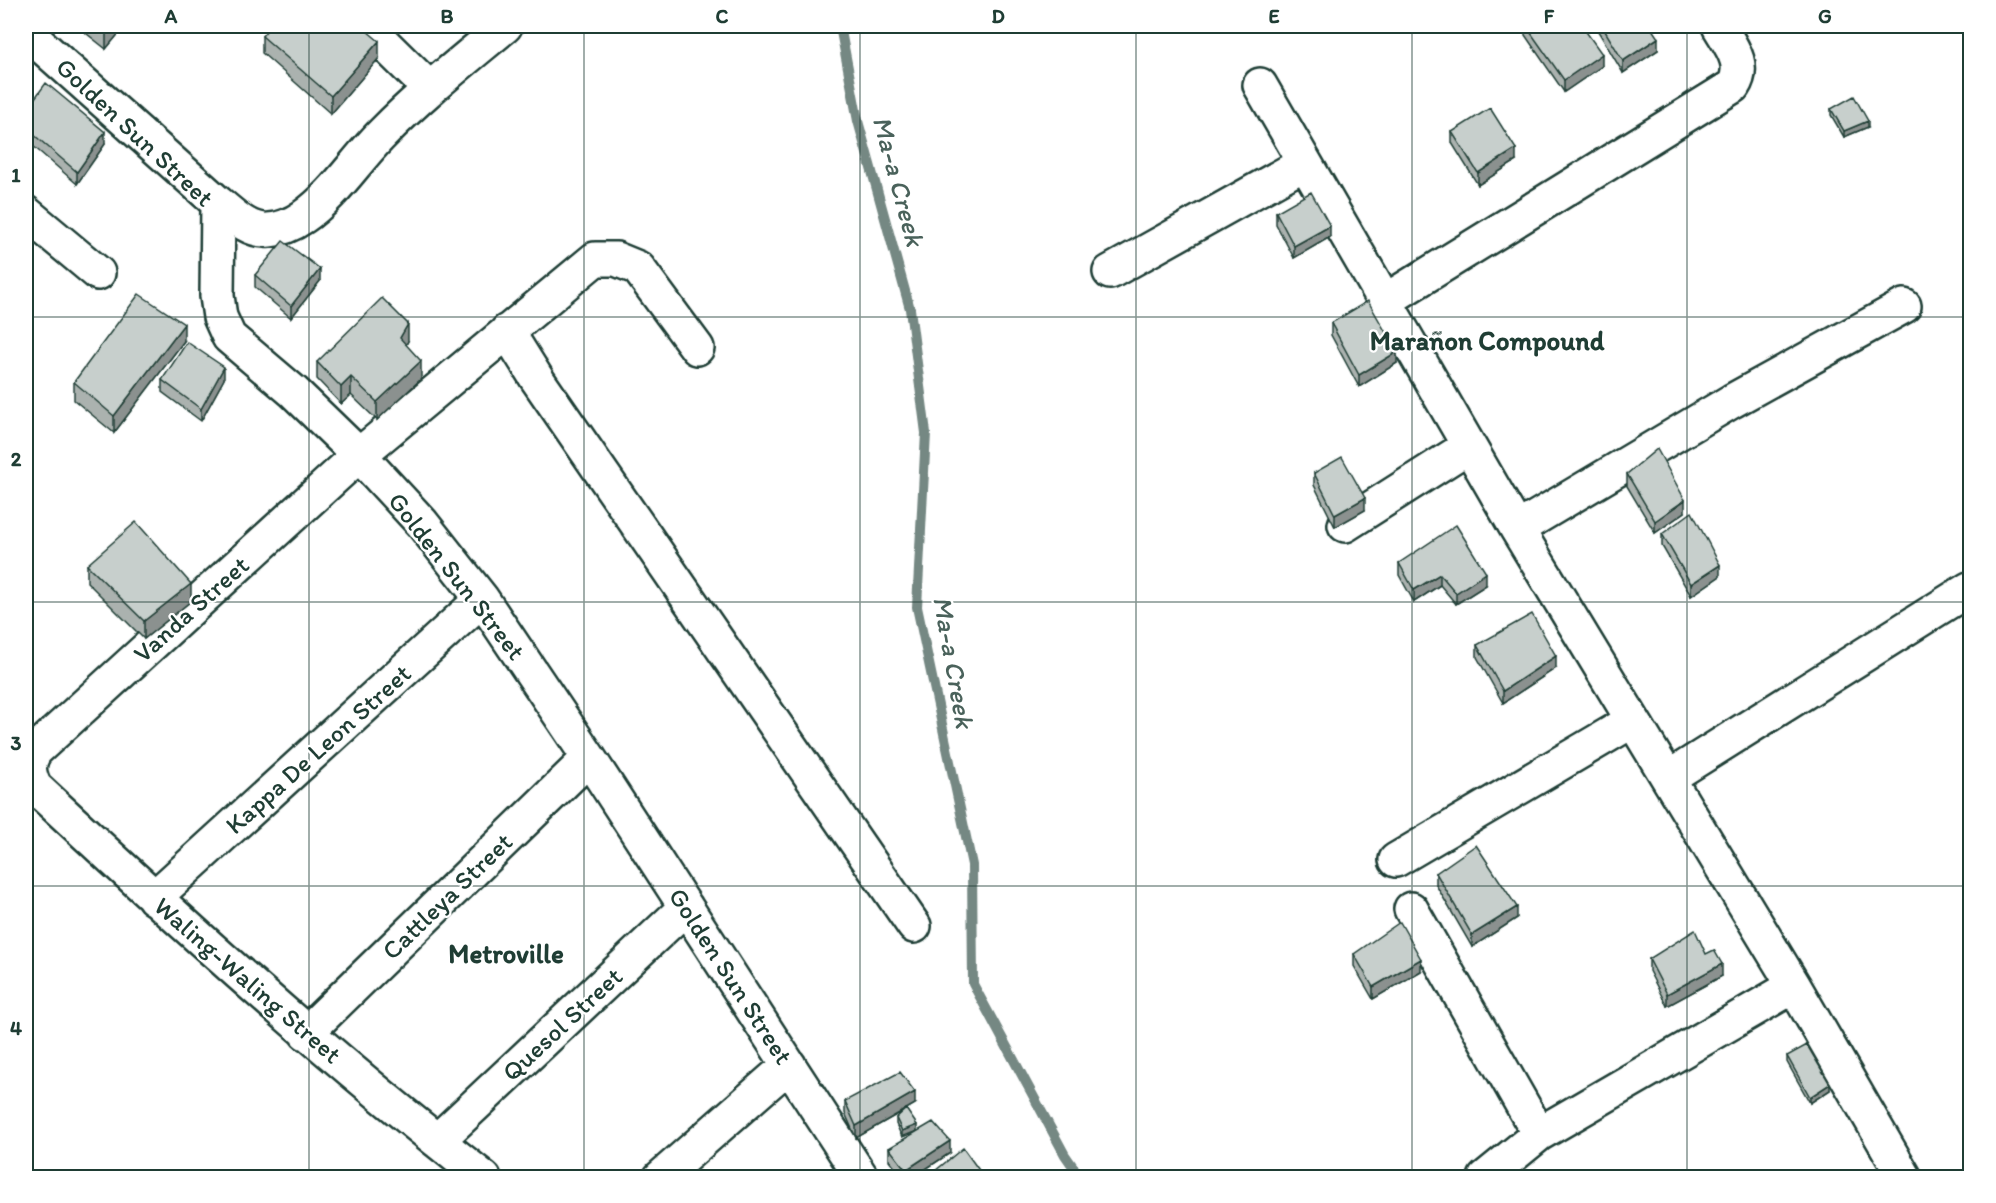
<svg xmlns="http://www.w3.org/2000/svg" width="1996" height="1203" viewBox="0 0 1996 1203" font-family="Itim,sans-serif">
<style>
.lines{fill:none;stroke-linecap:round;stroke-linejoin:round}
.stream{stroke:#758883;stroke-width:10}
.minor-casing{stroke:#1f3d34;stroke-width:38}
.minor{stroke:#fff;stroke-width:33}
.wall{fill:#abb2af;stroke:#1f3d34;stroke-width:1.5}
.shaded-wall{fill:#8b918f;stroke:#1f3d34;stroke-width:1.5}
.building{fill:#c7cfcc;stroke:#1f3d34;stroke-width:1.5}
.grid{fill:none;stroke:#1f3d34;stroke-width:1.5;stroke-opacity:0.55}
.labels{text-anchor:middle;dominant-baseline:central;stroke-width:4.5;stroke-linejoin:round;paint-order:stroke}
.street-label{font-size:26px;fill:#1f3d34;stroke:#fff}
.water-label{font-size:27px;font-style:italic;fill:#4a625b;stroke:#fff}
.neighbourhood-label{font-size:27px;font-weight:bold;fill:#1f3d34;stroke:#fff}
.neatline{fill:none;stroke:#1f3d34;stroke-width:2}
.grid-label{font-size:20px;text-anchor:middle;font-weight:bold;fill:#1f3d34}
</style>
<rect width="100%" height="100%" fill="#fff"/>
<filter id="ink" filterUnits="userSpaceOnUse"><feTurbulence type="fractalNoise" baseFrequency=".0167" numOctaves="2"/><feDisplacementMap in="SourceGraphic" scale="12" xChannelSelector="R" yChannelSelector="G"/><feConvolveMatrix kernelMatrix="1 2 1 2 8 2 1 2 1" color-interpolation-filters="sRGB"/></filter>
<g filter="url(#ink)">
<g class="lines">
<path class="stream" d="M840 26 858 121 910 309 926 433 917 607 972 865 973 984 1065 1155 1081 1178"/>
<defs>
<path id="minor" d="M366 26 430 89
M26 32 218 203 217 296 220 317 229 337 294 392 359 455 422 523 482 599 589 758 862 1178
M1260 85 1517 529 1794 986 1905 1178
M218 203C233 215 249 232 269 230 281 229 293 224 303 217 333 197 356 160 382 134 420 95 463 61 505 26
M26 213 98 273
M1110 272 1305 163
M1385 301 1733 86C1747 65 1730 45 1719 26
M507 331 537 379 914 926
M1345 525 1469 446
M1517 529 1732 401 1904 306
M1668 778 1969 589
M1396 860 1632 721
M154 898 482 599
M1411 909 1539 1134
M306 1033 589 758
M437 1141 686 907
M484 1178C327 1056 180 922 35 787 28 773 27 763 36 750L359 455 595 259H616L638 268 697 348
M660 1178 789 1065
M1485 1178 1539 1134 1794 986"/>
</defs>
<use href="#minor" class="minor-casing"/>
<use href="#minor" class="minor"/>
</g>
<path class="wall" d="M77 26H125L106 49Z
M1525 26H1582L1602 66 1564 92 1525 35Z
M1595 26H1650L1658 50 1623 73Z
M262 36 379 58 331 114 262 53Z
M1831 109 1868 127 1844 137 1831 115Z
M26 110 105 144 77 184 26 140Z
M1452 132 1516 161 1478 185 1452 143Z
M1276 212 1330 237 1294 258 1276 224Z
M255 275 320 281 291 318 255 287Z
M1331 323 1397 363 1359 387 1331 335Z
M184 341 114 433 74 400V382Z
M408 341 406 345 421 379 377 420 351 395 341 404 317 379V362Z
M224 379 201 421 162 392V380Z
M1314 473 1365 510 1335 527 1314 485Z
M1627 474 1685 512 1655 533 1627 486Z
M1662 534 1720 576 1691 596 1662 546Z
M1399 563 1486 585 1456 604 1440 585 1414 602 1399 575Z
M87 565 191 601 144 639 87 582Z
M1477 645 1556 668 1503 703 1477 657Z
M1436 873 1517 918 1472 947 1436 885Z
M1354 954 1421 971 1373 999 1354 966Z
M1706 954 1722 976 1667 1006 1649 971V959Z
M1787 1056 1830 1090 1810 1103 1787 1062Z
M845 1101 915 1104 906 1109 917 1131 902 1137 896 1124V1118L905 1110 856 1138 845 1113Z
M889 1148 950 1153 912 1178H903L889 1160Z"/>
<path class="shaded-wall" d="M111 26H125L106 49V32Z
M1658 38V50L1623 73V61Z
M379 41V58L331 114V96Z
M1602 54V66L1564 92V80Z
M1868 121V127L1844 137V131Z
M105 132V144L77 184V172Z
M1516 149V161L1478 185V173Z
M1330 226V237L1294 258V246Z
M320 269V281L291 318V306Z
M184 324V341L114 433V416Z
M408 324V341L400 355V338Z
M1397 352V363L1359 387V375Z
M421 361V379L377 420V402Z
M224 367V379L201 421V409Z
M351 377V395L341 404V387Z
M1365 498V510L1335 527V515Z
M1685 500V512L1655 533V521Z
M1720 565V576L1691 596V584Z
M1486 573V585L1456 604V593Z
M1440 574V585L1414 602V590Z
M191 584V601L144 639V621Z
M1556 656V668L1503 703V691Z
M1517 907V918L1472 947V935Z
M1421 959V971L1373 999V987Z
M1722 964V976L1667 1006V994Z
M1830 1084V1090L1810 1103V1097Z
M915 1092V1104L856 1138V1126Z
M917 1125V1131L902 1137V1131Z
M950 1141V1153L912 1178H906V1170Z
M981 1173V1178H971Z"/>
<path class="building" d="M98 26H111L106 32Z
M270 26H361L379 41 331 96 262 36Z
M1526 26H1582L1602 54 1564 80Z
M1602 26H1650L1658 38 1623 61Z
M46 83 105 132 77 172 26 128V110Z
M1854 96 1868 121 1844 131 1831 109Z
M1490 108 1516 149 1478 173 1452 132Z
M1311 192 1330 226 1294 246 1276 212Z
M283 241 320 269 291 306 255 275Z
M139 294 184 324 114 416 74 382Z
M382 298 408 324 400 338 421 361 377 402 351 377 341 387 317 362Z
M1368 301 1397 352 1359 375 1331 323Z
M187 342 224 367 201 409 162 380Z
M1657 449 1685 500 1655 521 1627 474Z
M1342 457 1365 498 1335 515 1314 473Z
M1692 512 1720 565 1691 584 1662 534Z
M136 522 191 584 144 621 87 565Z
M1456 525 1486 573 1456 593 1440 574 1414 590 1399 563Z
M1532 614 1556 656 1503 691 1477 645Z
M1476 845 1517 907 1472 935 1436 873Z
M1400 922 1421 959 1373 987 1354 954Z
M1695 930 1706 954 1714 950 1722 964 1667 994 1649 959Z
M1807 1045 1830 1084 1810 1097 1787 1056Z
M900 1072 915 1092 856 1126 845 1101Z
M906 1109 917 1125 902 1131 896 1118Z
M933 1122 950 1141 906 1170 889 1148Z
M963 1148 981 1173 971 1178H938L935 1171Z"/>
</g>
<path class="grid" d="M309 26V1178M584 26V1178M860 26V1178M1136 26V1178M1412 26V1178M1687 26V1178M26 317H1970M26 602H1970M26 886H1970"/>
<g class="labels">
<g class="street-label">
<text transform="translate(135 132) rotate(43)">Golden Sun Street</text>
<text transform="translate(457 576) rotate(52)">Golden Sun Street</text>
<text transform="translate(191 609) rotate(-42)">Vanda Street</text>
<text transform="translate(318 749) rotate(-42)">Kappa De Leon Street</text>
<text transform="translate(447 896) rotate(-44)">Cattleya Street</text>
<text transform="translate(731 976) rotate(57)">Golden Sun Street</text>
<text transform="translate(248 980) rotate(41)">Waling-Waling Street</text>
<text transform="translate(562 1024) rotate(-43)">Quesol Street</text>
</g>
<g class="water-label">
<text transform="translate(899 181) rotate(75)">Ma-a Creek</text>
<text transform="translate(954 662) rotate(80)">Ma-a Creek</text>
</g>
<g class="neighbourhood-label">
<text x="1487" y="340">Marañon Compound</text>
<text x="506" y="953">Metroville</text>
</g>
</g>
<rect width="1996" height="1203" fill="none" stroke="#fff" stroke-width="66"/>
<rect x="33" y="33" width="1930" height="1137" class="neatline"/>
<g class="grid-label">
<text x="171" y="23">A</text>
<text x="447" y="23">B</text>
<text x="722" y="23">C</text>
<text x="998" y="23">D</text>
<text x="1274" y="23">E</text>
<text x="1549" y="23">F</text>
<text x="1825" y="23">G</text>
<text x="16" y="182">1</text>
<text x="16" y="466">2</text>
<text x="16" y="750">3</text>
<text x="16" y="1035">4</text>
</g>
</svg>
